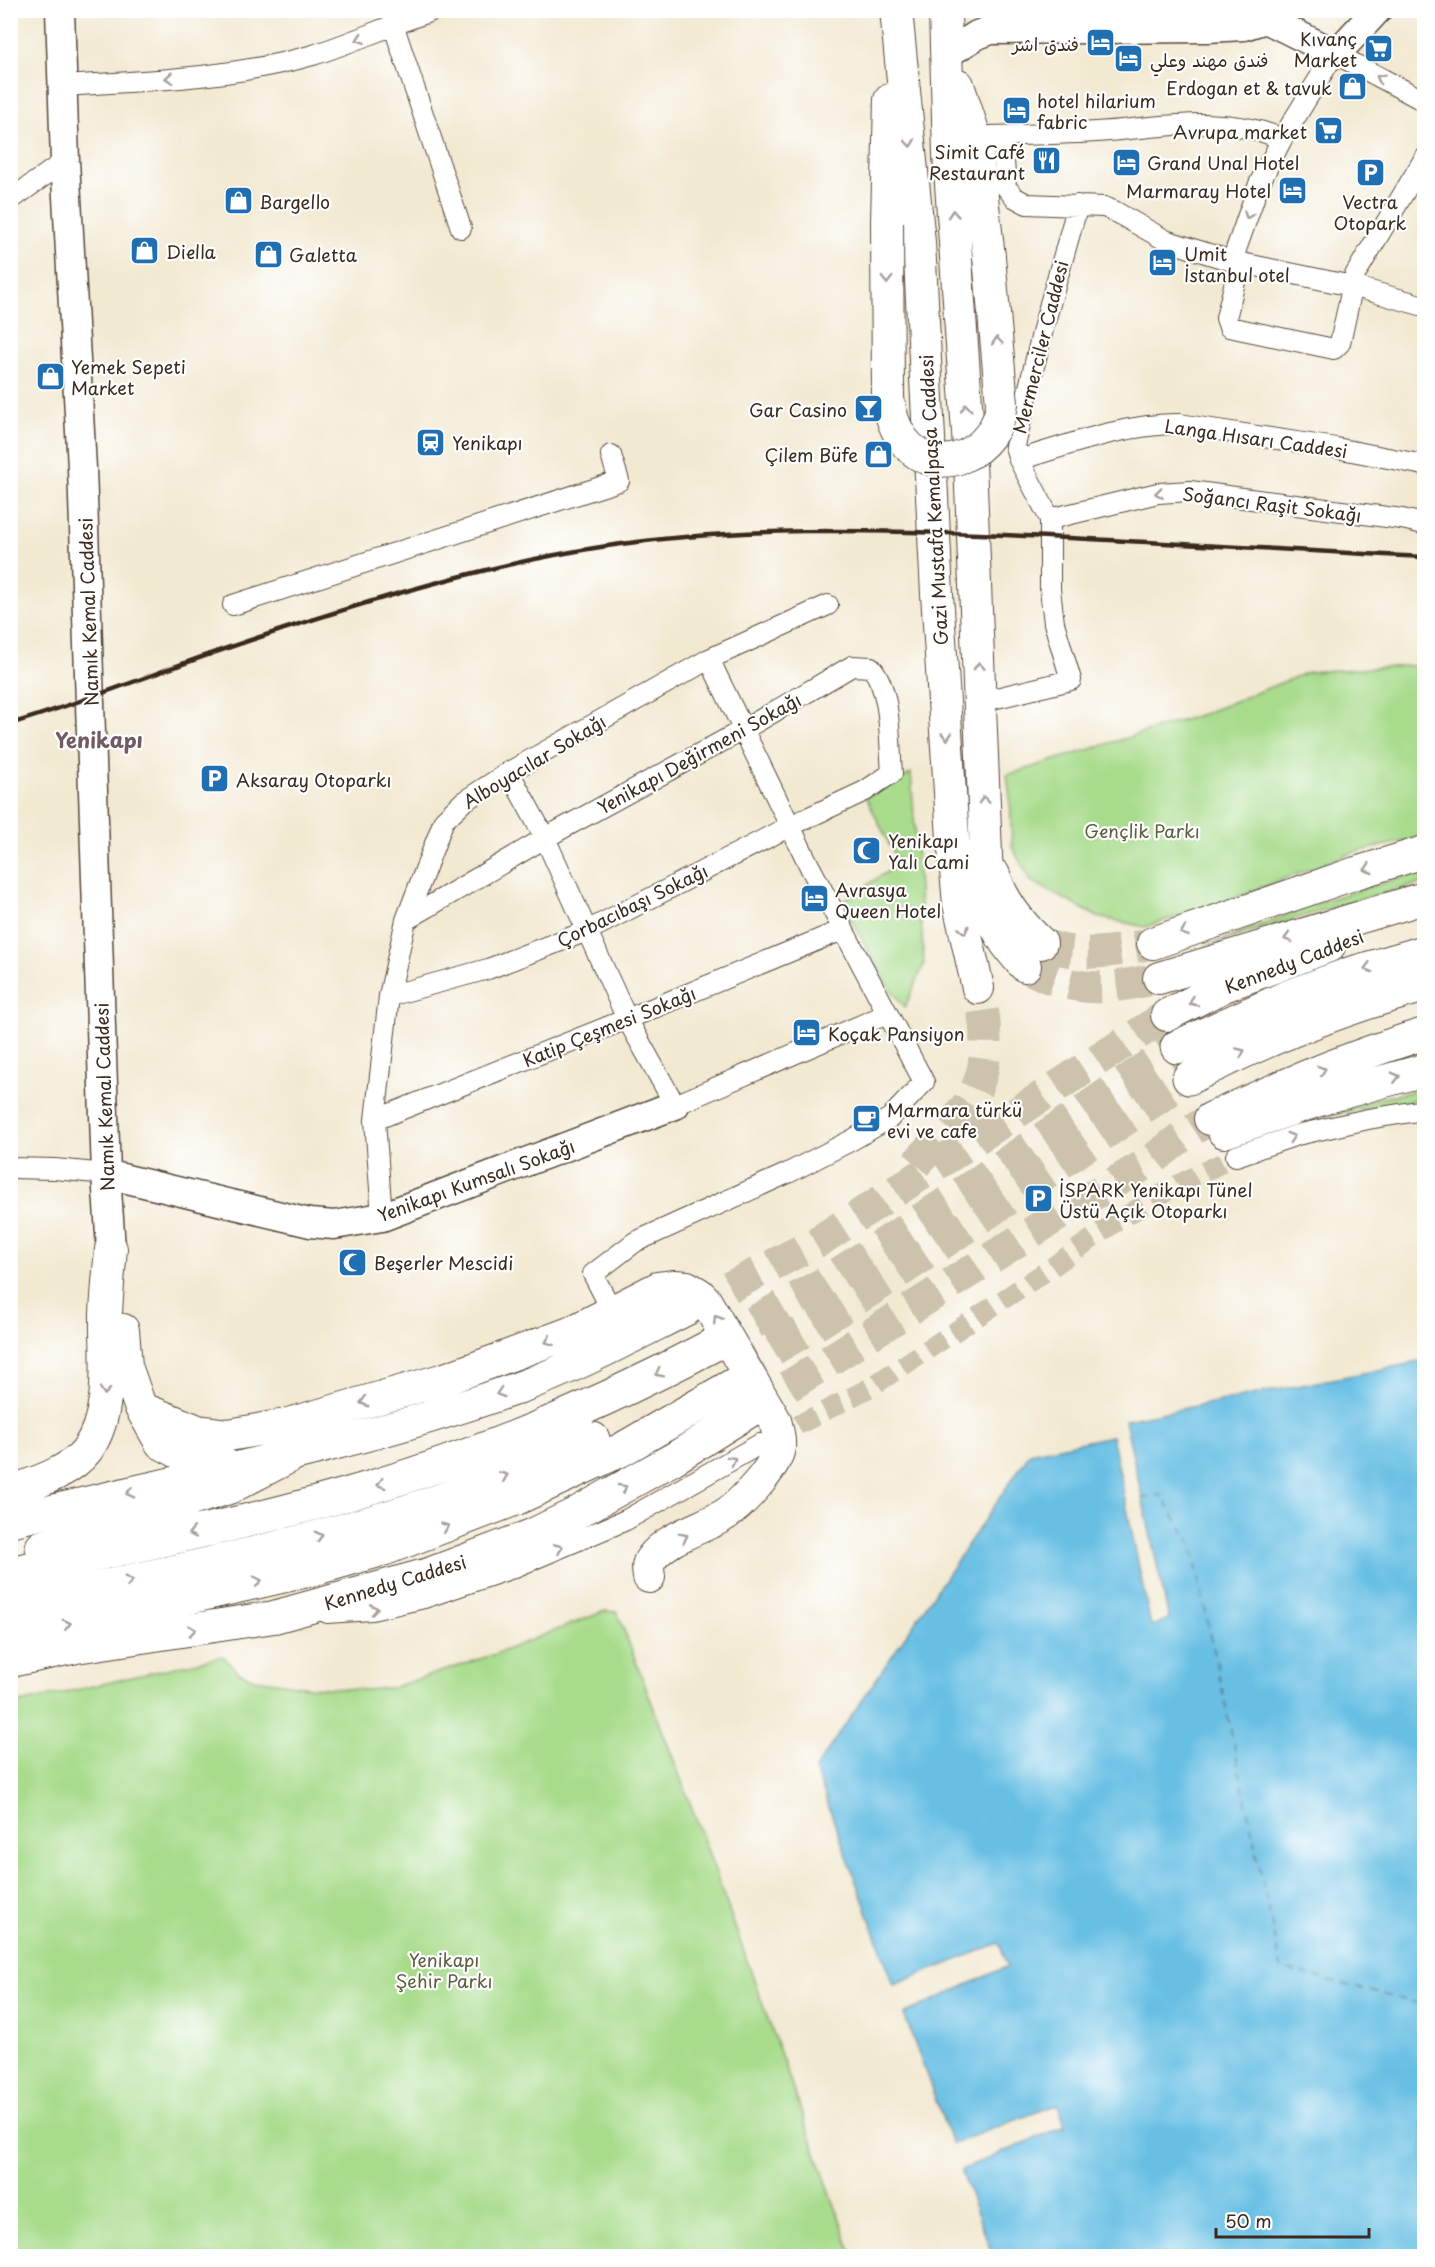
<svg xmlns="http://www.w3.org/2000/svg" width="1435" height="2267" viewBox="0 0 1435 2267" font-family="'Playpen Sans','Playpen Sans Arabic',sans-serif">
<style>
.green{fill:#a8dc8c;stroke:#728355;stroke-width:1.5}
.water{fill:#67bfe4;stroke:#517481;stroke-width:1.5}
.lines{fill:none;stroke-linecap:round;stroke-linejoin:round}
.ferry{stroke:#4a5e63;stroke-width:1.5;stroke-dasharray:8 6;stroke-linecap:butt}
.street-tunnel{stroke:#cdc3ad;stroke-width:20;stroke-dasharray:20 10;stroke-linecap:butt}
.primary-tunnel{stroke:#cdc3ad;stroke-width:32;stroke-dasharray:32 16;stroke-linecap:butt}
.highway-tunnel{stroke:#cdc3ad;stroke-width:33;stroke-dasharray:33 16;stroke-linecap:butt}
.street-casing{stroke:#564739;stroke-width:22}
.secondary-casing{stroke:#564739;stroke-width:31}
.primary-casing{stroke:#564739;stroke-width:34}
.highway-casing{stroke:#564739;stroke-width:35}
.street{stroke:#fff;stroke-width:20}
.secondary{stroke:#fff;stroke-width:28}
.primary{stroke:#fff;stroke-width:32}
.highway{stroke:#fff;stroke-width:33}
.rail{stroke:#3b2a1e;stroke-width:4.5}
.primary-bridge-casing{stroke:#564739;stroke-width:34;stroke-linecap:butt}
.primary-bridge{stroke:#fff;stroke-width:32}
.oneway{stroke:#a79f9a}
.labels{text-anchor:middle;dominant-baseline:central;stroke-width:4.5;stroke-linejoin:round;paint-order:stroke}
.poi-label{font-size:18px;fill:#3b2a1e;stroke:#fff;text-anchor:start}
.street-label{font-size:18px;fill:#3b2a1e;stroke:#fff}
.park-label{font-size:18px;fill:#5c5f3f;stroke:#fff}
.quarter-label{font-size:21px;font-weight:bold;fill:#715a62;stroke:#fff}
</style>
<rect width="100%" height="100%" fill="#fff"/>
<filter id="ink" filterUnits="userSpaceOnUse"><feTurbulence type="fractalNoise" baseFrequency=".0167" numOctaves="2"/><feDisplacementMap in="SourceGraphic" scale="12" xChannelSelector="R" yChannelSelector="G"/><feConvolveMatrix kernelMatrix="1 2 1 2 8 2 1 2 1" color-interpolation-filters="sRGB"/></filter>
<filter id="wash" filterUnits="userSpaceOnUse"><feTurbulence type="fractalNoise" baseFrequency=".008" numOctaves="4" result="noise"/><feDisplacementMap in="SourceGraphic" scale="24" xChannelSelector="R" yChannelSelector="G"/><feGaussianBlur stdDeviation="1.35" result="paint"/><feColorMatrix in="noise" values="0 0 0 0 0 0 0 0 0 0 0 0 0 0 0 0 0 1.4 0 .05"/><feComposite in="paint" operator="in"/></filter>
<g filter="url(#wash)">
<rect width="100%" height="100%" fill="#f2e9d1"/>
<path class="green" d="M1424 665V837L1355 852 1229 900 1145 927 1098 917 1031 881 1012 847 1010 797 1007 775 1203 714 1308 672Z
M911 773 924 964 905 1007 891 990 841 902 899 864 866 797 890 786Z
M1424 871V883L1353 901 1203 947 1326 900Z
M1424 1089V1098L1314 1118 1376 1099Z
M605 1611 617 1612 698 1824 853 2256H11V1705L223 1656 238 1672 254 1679 310 1687 368 1690 394 1687 493 1655Z"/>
<path class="water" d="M1424 1361V2256H993L961 2170 1065 2126 1058 2104 952 2144 904 2014 1008 1966 999 1943 894 1985 815 1769 1030 1453 1112 1436 1151 1626 1169 1619 1125 1420Z"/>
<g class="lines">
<path class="ferry" d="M1142 1498 1161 1495 1191 1542 1281 1968 1424 2005"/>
</g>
</g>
<g filter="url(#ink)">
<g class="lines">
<path class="street-tunnel" d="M771 1439 871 1387 1048 1270 1117 1221 1179 1184 1236 1156"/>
<path class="primary-tunnel" d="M1041 943C1079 959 1115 952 1153 943
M1025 966C1074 994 1106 990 1159 978
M916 1164C935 1143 958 1121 972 1097 991 1065 987 1022 978 988
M687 1309 819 1241 1167 1015
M748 1412 1059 1215 1151 1161 1180 1138 1210 1119"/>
<path class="highway-tunnel" d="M711 1346 823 1284 980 1181 1177 1047
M730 1373C890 1287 1036 1175 1189 1078"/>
<defs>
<path id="street" d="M394 27 461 228
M63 86C146 81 233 78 313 55 354 42 393 24 434 10
M990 136C1026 135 1061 134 1096 132 1157 128 1225 113 1282 139
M1002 136 1006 187 1014 197 1027 204 1104 207 1114 211 1165 240 1193 249 1232 261 1352 286 1424 306
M10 200 65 161
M1232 261 1259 184 1282 139 1328 64 1336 54 1424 101
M1240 262 1226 318 1229 327 1334 349 1340 343 1355 275 1424 159
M1019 460C1071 444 1124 424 1179 424L1336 448 1424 465
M1050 519 1158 493 1190 491 1402 519 1424 524
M233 605 619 481 611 455
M980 702 1071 680 1054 623 1050 589V519L1019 460 1015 446 1044 325 1078 205
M509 772 545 838 627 1019 675 1105 887 1014
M389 996 488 969 587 931 790 826 865 791 892 773C889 741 892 691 871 667L852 666 743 730 545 838 406 920
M375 1120 627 1019 842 930
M1236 1156 1297 1135 1368 1119 1424 1110
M10 1168 55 1169 106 1174
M382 1217 375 1120 389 996 406 920 444 820 463 802 509 772 709 659 828 605
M612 1311 593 1274 635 1242 788 1173 852 1140 890 1118 924 1082 810 867 709 659
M327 1613 372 1610 424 1598 510 1569 626 1520 760 1444"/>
<path id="secondary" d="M60 10 65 161 82 468 106 1174 111 1249
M947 54 977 35 991 30 1207 28 1244 26 1266 19 1336 54 1377 10
M106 1174 310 1223 334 1225 382 1217 675 1105"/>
<path id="primary" d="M896 10 919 242 937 594 953 838 959 904 978 988
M945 10 949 155 970 462 988 903C995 930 1006 946 1025 966
M958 85 975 137 989 257
M887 222 890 100
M994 875C1003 902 1020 924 1041 943
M1153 943 1356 873 1424 852
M1159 978 1424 898
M1167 1015 1224 986 1329 946
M1210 1119C1280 1086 1351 1056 1424 1034
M1224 1132 1328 1097 1424 1070
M123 1330 126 1366 140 1406 161 1443 197 1462 228 1466
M141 1408 198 1431 229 1435 285 1425 445 1379 500 1359 570 1333 658 1288 675 1286 687 1287 699 1294 705 1300 775 1420C777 1429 780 1438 779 1447 777 1467 738 1508 721 1517 699 1529 666 1538 651 1559 647 1564 648 1571 649 1577
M10 1492C37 1482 69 1473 87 1450 114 1412 105 1357 106 1314 107 1292 109 1271 111 1249
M10 1521C179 1480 351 1447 515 1389 574 1368 631 1337 687 1309
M10 1661 76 1647 274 1617 429 1574 532 1535 573 1515 673 1459 748 1412"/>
<path id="highway" d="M1177 1047 1287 997 1352 973 1424 952
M1189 1078C1264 1040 1343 1007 1424 986
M42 1547 230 1487 290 1456
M10 1573C131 1546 254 1523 372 1487 489 1452 604 1403 711 1346
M10 1606C149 1577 288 1550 423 1506 481 1487 537 1463 593 1439
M10 1638 314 1569 384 1549 515 1499 621 1450 737 1383"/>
</defs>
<use href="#street" class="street-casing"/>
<use href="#secondary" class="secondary-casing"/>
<use href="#primary" class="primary-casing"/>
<use href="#highway" class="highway-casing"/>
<use href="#street" class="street"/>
<use href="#secondary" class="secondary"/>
<use href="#primary" class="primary"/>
<use href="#highway" class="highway"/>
<path class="rail" d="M10 724C94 699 174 665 257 638 370 600 488 564 607 546 739 526 872 530 1005 535 1145 541 1285 550 1424 557"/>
<defs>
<path id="primary-bridge" d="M887 222 888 398C890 414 894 428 904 441 937 483 997 452 1002 404L989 257"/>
</defs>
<use href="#primary-bridge" class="primary-bridge-casing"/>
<use href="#primary-bridge" class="primary-bridge"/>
</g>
<defs><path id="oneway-chevron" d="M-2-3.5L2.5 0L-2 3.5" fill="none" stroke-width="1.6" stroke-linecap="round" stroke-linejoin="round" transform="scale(1.5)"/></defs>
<g class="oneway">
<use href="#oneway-chevron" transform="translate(360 39) rotate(161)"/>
<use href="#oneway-chevron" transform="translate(169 78) rotate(175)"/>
<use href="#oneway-chevron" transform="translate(1380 78) rotate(-152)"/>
<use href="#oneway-chevron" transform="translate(910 143) rotate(84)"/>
<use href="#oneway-chevron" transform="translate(953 214) rotate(-94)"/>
<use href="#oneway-chevron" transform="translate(1248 215) rotate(110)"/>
<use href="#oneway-chevron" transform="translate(887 280) rotate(90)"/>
<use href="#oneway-chevron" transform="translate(997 341) rotate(-95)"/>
<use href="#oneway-chevron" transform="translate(966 408) rotate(-95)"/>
<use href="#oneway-chevron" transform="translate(1159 493) rotate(173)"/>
<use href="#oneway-chevron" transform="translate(979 666) rotate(-92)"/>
<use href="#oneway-chevron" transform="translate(947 736) rotate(86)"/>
<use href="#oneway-chevron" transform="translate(984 800) rotate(-92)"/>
<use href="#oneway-chevron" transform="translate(1368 869) rotate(163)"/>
<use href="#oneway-chevron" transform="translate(964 930) rotate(78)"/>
<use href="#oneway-chevron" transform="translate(1184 932) rotate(161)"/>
<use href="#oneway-chevron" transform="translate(1288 938) rotate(164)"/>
<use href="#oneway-chevron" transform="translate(1368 968) rotate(164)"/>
<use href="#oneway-chevron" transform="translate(1193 1002) rotate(153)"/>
<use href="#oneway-chevron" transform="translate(1241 1052) rotate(-23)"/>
<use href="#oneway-chevron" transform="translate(1322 1070) rotate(-21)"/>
<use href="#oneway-chevron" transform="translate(1396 1077) rotate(-13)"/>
<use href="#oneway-chevron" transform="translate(1291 1137) rotate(-18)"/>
<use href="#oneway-chevron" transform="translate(717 1319) rotate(-122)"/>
<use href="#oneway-chevron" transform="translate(549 1341) rotate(159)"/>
<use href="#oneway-chevron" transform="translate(659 1373) rotate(153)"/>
<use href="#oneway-chevron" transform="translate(105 1391) rotate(95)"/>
<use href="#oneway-chevron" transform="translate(500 1393) rotate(162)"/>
<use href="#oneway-chevron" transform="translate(364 1402) rotate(164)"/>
<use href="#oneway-chevron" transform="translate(732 1460) rotate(-29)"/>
<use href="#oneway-chevron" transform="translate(504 1476) rotate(-22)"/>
<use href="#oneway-chevron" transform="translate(381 1484) rotate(162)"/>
<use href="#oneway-chevron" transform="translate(623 1488) rotate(-30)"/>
<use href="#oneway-chevron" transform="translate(130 1493) rotate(167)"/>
<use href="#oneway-chevron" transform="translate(445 1527) rotate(-21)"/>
<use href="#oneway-chevron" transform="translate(192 1533) rotate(168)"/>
<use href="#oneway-chevron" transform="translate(319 1536) rotate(-15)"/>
<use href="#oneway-chevron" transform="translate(684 1537) rotate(-27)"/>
<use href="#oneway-chevron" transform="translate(559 1548) rotate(-23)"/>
<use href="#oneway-chevron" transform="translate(129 1581) rotate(-13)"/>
<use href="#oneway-chevron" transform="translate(258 1581) rotate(-12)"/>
<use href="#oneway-chevron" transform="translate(374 1609) rotate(-10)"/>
<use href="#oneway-chevron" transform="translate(67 1624) rotate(-13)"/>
<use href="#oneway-chevron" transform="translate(192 1630) rotate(-8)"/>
</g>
</g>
<defs>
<symbol id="hotel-square" viewBox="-11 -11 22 22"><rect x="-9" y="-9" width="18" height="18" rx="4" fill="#1f6fb2" stroke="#fff"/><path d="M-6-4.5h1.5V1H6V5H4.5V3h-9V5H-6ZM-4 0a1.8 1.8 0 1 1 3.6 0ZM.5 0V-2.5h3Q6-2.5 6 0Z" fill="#fff"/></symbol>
<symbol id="supermarket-square" viewBox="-11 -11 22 22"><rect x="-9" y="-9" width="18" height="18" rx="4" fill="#1f6fb2" stroke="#fff"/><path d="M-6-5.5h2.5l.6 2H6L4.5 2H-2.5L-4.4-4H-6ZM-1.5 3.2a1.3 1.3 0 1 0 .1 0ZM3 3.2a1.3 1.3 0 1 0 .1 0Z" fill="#fff"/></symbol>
<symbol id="shop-square" viewBox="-11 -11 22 22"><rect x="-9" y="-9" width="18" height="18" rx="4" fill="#1f6fb2" stroke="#fff"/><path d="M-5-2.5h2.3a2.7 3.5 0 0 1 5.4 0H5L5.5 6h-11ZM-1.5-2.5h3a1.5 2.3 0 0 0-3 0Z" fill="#fff"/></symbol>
<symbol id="restaurant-square" viewBox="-11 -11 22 22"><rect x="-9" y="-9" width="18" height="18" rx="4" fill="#1f6fb2" stroke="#fff"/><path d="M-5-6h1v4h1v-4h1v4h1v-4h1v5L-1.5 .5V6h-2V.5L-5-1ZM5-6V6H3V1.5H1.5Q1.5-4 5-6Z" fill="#fff"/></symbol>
<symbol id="parking-square" viewBox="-11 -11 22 22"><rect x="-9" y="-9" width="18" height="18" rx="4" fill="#1f6fb2" stroke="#fff"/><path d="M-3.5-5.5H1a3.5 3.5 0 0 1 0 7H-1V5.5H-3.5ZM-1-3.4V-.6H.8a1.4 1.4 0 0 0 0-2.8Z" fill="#fff"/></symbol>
<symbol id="bar-square" viewBox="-11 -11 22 22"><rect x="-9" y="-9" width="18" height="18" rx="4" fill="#1f6fb2" stroke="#fff"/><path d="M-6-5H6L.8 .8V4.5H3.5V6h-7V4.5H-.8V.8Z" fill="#fff"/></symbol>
<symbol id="station-square" viewBox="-11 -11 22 22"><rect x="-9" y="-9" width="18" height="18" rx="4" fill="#1f6fb2" stroke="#fff"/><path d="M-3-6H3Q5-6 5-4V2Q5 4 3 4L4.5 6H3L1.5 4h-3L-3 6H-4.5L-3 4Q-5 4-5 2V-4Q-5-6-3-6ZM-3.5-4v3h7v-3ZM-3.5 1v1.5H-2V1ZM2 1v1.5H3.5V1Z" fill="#fff"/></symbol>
<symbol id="mosque-square" viewBox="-11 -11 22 22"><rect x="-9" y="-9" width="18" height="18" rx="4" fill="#1f6fb2" stroke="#fff"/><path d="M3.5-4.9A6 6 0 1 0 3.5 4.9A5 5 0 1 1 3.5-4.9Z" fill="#fff"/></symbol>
<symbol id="cafe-square" viewBox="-11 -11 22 22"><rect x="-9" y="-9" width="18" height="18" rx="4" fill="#1f6fb2" stroke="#fff"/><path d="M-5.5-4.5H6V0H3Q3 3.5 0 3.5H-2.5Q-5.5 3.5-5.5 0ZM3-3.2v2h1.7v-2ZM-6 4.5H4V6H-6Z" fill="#fff"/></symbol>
</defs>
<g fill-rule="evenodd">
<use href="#hotel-square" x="1084" y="26" width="33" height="33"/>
<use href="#supermarket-square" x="1362" y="32" width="33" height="33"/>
<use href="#hotel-square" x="1112" y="42" width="33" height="33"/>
<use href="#shop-square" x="1336" y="70" width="33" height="33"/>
<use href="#hotel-square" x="1000" y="94" width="33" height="33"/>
<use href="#supermarket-square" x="1312" y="114" width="33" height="33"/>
<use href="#restaurant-square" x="1030" y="144" width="33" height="33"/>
<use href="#hotel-square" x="1110" y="146" width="33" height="33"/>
<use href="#parking-square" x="1354" y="156" width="33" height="33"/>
<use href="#hotel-square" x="1276" y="174" width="33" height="33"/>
<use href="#shop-square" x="222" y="184" width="33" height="33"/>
<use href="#shop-square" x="128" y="234" width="33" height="33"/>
<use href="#shop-square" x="252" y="238" width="33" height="33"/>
<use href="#hotel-square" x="1146" y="246" width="33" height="33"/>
<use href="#shop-square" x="34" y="360" width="33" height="33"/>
<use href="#bar-square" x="852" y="392" width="33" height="33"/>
<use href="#station-square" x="414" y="426" width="33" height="33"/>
<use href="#shop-square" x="862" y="438" width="33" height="33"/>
<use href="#parking-square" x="198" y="762" width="33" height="33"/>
<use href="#mosque-square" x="850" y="834" width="33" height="33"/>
<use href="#hotel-square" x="798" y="882" width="33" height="33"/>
<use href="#hotel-square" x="790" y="1016" width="33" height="33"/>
<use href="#cafe-square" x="850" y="1102" width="33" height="33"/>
<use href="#parking-square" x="1022" y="1182" width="33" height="33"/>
<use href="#mosque-square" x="336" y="1246" width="33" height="33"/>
</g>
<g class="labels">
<g class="poi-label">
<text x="1357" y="38" text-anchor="end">Kıvanç<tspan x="1357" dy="21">Market</tspan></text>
<text x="1079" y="43" text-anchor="end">فندق اشر</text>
<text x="1150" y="59">فندق مهند وعلي</text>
<text x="1332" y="87" text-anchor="end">Erdogan et &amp; tavuk</text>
<text x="1037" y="100">hotel hilarium<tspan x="1037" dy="21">fabric</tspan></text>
<text x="1307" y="131" text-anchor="end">Avrupa market</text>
<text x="1025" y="151" text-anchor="end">Simit Café<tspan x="1025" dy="21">Restaurant</tspan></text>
<text x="1147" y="162">Grand Unal Hotel</text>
<text x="1271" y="190" text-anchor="end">Marmaray Hotel</text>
<text x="259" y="201">Bargello</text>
<text x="1370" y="201" text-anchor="middle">Vectra<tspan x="1370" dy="21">Otopark</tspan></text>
<text x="166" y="251">Diella</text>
<text x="1184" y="253">Umit<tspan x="1184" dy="21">İstanbul otel</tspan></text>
<text x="289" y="254">Galetta</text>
<text x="71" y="366">Yemek Sepeti<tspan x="71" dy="21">Market</tspan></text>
<text x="847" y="409" text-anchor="end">Gar Casino</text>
<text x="452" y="442">Yenikapı</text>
<text x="858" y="454" text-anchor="end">Çilem Büfe</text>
<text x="236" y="779">Aksaray Otoparkı</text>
<text x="888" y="840">Yenikapı<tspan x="888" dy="21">Yalı Cami</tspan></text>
<text x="835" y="889">Avrasya<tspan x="835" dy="21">Queen Hotel</tspan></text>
<text x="828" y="1033">Koçak Pansiyon</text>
<text x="887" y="1109">Marmara türkü<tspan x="887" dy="21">evi ve cafe</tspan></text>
<text x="1059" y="1189">İSPARK Yenikapı Tünel<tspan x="1059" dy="21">Üstü Açık Otoparkı</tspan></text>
<text x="374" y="1262">Beşerler Mescidi</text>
</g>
<g class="street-label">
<text transform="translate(1040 347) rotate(-76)">Mermerciler Caddesi</text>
<text transform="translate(1256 438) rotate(8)">Langa Hısarı Caddesi</text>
<text transform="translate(933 500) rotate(-93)">Gazi Mustafa Kemalpaşa Caddesi</text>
<text transform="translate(1272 504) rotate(7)">Soğancı Raşit Sokağı</text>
<text transform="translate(88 612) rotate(-92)">Namık Kemal Caddesi</text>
<text transform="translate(699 753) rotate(-29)">Yenikapı Değirmeni Sokağı</text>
<text transform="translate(534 761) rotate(-31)">Alboyacılar Sokağı</text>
<text transform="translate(632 905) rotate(-26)">Çorbacıbaşı Sokağı</text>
<text transform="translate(1294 961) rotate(-21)">Kennedy Caddesi</text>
<text transform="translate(609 1026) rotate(-22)">Katip Çeşmesi Sokağı</text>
<text transform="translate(104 1097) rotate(-92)">Namık Kemal Caddesi</text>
<text transform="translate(476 1180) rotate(-20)">Yenikapı Kumsalı Sokağı</text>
<text transform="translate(395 1582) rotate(-17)">Kennedy Caddesi</text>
</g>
<g class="park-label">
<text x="1142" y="830">Gençlik Parkı</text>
<text x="444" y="1959">Yenikapı<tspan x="444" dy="21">Şehir Parkı</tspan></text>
</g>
<g class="quarter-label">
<text x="99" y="739">Yenikapı</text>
</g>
</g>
<rect width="1435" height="2267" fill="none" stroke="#fff" stroke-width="36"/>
<path d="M1216 2228v9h153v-9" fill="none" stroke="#3b2a1e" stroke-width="3"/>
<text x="1225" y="2228" font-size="18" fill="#3b2a1e" stroke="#ffffff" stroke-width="4.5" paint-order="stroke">50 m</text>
</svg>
